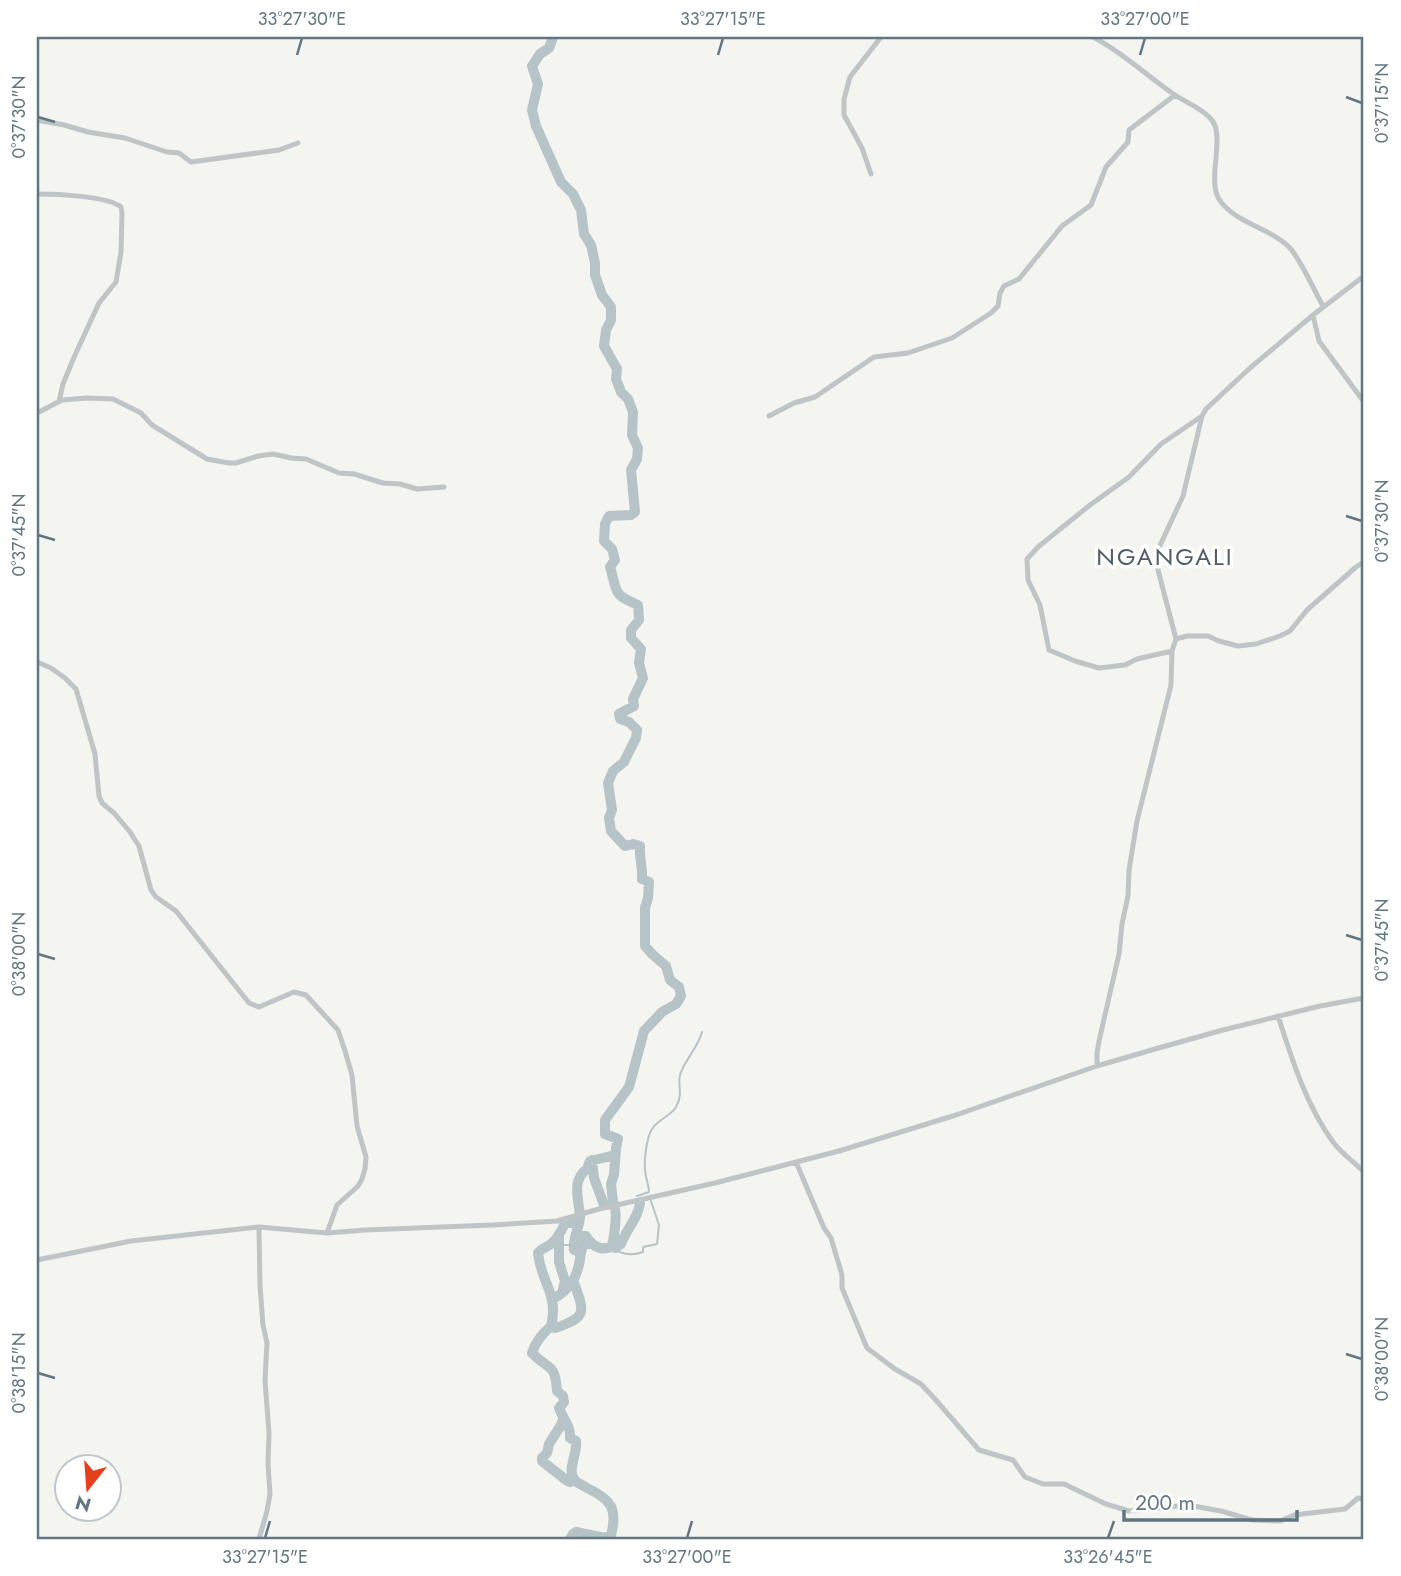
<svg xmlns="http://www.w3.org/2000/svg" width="1401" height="1576" viewBox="0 0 1401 1576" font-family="Jost,sans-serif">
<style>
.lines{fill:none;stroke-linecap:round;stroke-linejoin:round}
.stream{stroke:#b6c4c7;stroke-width:2}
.river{stroke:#b6c4c7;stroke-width:10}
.street{stroke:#bfc4c6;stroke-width:5}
.ticks{fill:none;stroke:#627682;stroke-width:2.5}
.labels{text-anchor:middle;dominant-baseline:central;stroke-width:7;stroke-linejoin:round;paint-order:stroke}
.quarter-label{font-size:24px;letter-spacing:2px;fill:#505e67;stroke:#fff}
.neatline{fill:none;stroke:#627682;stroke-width:2.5}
.ticks-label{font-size:18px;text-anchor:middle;fill:#627682}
</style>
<rect width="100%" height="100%" fill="#f4f4f0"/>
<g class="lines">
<path class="stream" d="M637 1196 649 1192C649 1186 647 1182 646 1176 643 1165 646 1139 652 1129 658 1119 671 1116 676 1107 684 1093 677 1086 680 1075 685 1059 698 1048 702 1032
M559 1245H573
M611 1247C621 1255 631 1256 643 1252V1247L657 1244 659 1225 651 1201
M581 1248H597"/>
<path class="river" d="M553 37 549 48 540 54 532 66 538 84 532 110 536 126 561 182 573 194 581 210 584 234 591 245 595 263V275L602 295 611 307V320L606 330 604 346 617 369 616 379 621 392 628 399 633 412 632 435 638 448 637 459 631 470 635 512 631 515 609 516 605 524 604 541 612 549 615 560 610 567C618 593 612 594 638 605L639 620 631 630V638L641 649 639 663 643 678 633 699 634 706 619 714 620 719 629 722 637 730 636 738 624 762 613 771 608 783 612 810 609 818 611 831 625 846 633 844 640 846C639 858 643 867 642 879L649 882 648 898 645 908V946L652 954 666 966 670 980 679 987 681 996 676 1004 662 1012 644 1031 629 1087 605 1120V1134L618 1139 616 1148 614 1175 611 1184 613 1202
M592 1160 594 1178 604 1205
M559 1234V1262L565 1281 562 1293
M611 1247 615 1248 621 1244C626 1229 638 1219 640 1203
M580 1252 574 1250C572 1238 580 1228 580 1216 579 1200 571 1180 587 1169L590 1161 615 1155
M553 1299C570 1289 577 1279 580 1259 581 1252 581 1248 585 1243L583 1236H586C592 1246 600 1251 611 1247 614 1241 617 1216 615 1209
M551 1326C559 1294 541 1283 538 1253 543 1247 547 1248 552 1243 558 1238 562 1230 565 1223H578
M563 1419 561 1425 549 1444 547 1453 542 1458V1461L566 1480 570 1482 575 1480
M570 1539 573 1534 576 1532 605 1538 611 1535C618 1509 611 1499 587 1488 583 1485 576 1483 574 1479 567 1468 578 1453 576 1441L570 1438C571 1426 563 1419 559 1408L564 1402 563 1396 557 1391C555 1362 549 1371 532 1353 535 1342 542 1334 551 1326L555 1328C587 1317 585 1313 574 1283"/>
<path class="street" d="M1093 37C1122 52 1146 75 1172 93 1183 101 1197 106 1208 116 1212 120 1215 123 1216 129 1221 151 1207 185 1221 202 1237 223 1269 228 1288 246 1300 257 1314 291 1323 306
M37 120 64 125 88 132 125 138 167 152 179 153 191 162 279 150 298 143
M871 174 862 148 844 115V99L850 77 881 37
M37 194C56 194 108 196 121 207L122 213 121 252 116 282 99 303 75 355 63 384 59 401
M1313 315 1319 341 1364 402
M37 413 62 400 87 398 113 399 141 413 152 425 207 459 229 463H236L258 456 273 454 291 458 306 459 339 473 354 474 383 483 400 484 417 489 444 487
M769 416 794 403 815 397 874 357 908 353 952 338 991 313 998 306 1000 293 1004 286 1019 279 1062 226 1091 205 1106 167 1128 142 1129 130 1175 95
M1176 639 1187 636H1208L1219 641 1238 646 1256 644 1280 636 1290 631 1307 610 1356 567 1364 562
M1172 651 1137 659 1125 665 1099 668 1075 661 1049 650 1040 605 1028 580 1027 559 1038 547 1090 505 1129 477 1161 444 1202 416
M37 662 51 668 65 678 76 689 95 754 99 796 102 803 114 813 130 832 139 846 151 890 156 897 176 911 249 1003 259 1007 294 992 306 995 338 1030 345 1051 352 1075 357 1126 366 1157 365 1169 362 1179 358 1186 337 1205 327 1233
M1278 1016C1292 1059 1306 1105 1333 1142 1341 1153 1354 1162 1364 1172
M1097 1066V1053L1099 1041 1119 954 1122 924 1128 896 1129 870 1137 821 1171 685 1172 651 1176 639 1158 570 1156 554 1183 496 1202 416 1206 409 1250 368 1313 315 1364 276
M796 1162 824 1228 831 1238 842 1275V1288L867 1348 895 1369 921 1384 935 1399 979 1450 1013 1460 1025 1477 1043 1484H1064L1106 1504 1129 1511 1188 1505 1221 1511 1252 1520 1280 1521 1294 1515 1345 1509 1358 1498 1364 1499
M259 1227 260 1286 263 1325 267 1343 265 1380 269 1433 268 1464 270 1494 267 1511 259 1539
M37 1260 131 1241 259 1227 327 1233 365 1230 493 1225 557 1221 599 1209 715 1183 839 1151 956 1115 1097 1066 1155 1049 1223 1030 1320 1006 1364 998"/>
</g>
<path class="ticks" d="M297 55 302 38M718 55 723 38M1140 55 1145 38M1346 97 1362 103M38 117 55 122M1346 516 1362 521M38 535 55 540M1346 935 1362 940M38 954 55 959M1346 1354 1362 1359M38 1373 55 1378M265 1538 270 1521M687 1538 692 1521M1108 1538 1114 1521"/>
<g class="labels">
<g class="quarter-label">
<text x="1165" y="556">NGANGALI</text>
</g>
</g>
<rect width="1401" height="1576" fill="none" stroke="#ffffff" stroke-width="77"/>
<g transform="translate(88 1488) rotate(197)"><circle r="33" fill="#ffffff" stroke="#c0c8cd" stroke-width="2"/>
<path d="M0-5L12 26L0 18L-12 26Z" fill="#e73f1d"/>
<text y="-10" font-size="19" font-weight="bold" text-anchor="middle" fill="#627682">N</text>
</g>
<path d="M1124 1510v10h173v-10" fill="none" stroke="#627682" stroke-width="3.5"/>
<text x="1135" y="1510" font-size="21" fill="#627682" stroke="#ffffff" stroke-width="5" paint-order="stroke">200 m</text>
<rect x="38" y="38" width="1324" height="1500" class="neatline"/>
<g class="ticks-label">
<text x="302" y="25">33°27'30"E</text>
<text x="723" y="25">33°27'15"E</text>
<text x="1145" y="25">33°27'00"E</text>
<text transform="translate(1382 103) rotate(-90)" y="6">0°37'15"N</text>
<text transform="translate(19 117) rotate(-90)" y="6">0°37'30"N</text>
<text transform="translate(1382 521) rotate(-90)" y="6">0°37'30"N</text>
<text transform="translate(19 535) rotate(-90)" y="6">0°37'45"N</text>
<text transform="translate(1382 940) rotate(-90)" y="6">0°37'45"N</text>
<text transform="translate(19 954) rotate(-90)" y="6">0°38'00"N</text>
<text transform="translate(1382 1359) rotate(-90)" y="6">0°38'00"N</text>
<text transform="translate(19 1373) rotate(-90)" y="6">0°38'15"N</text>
<text x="265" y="1563">33°27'15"E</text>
<text x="687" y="1563">33°27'00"E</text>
<text x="1108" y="1563">33°26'45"E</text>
</g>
</svg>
